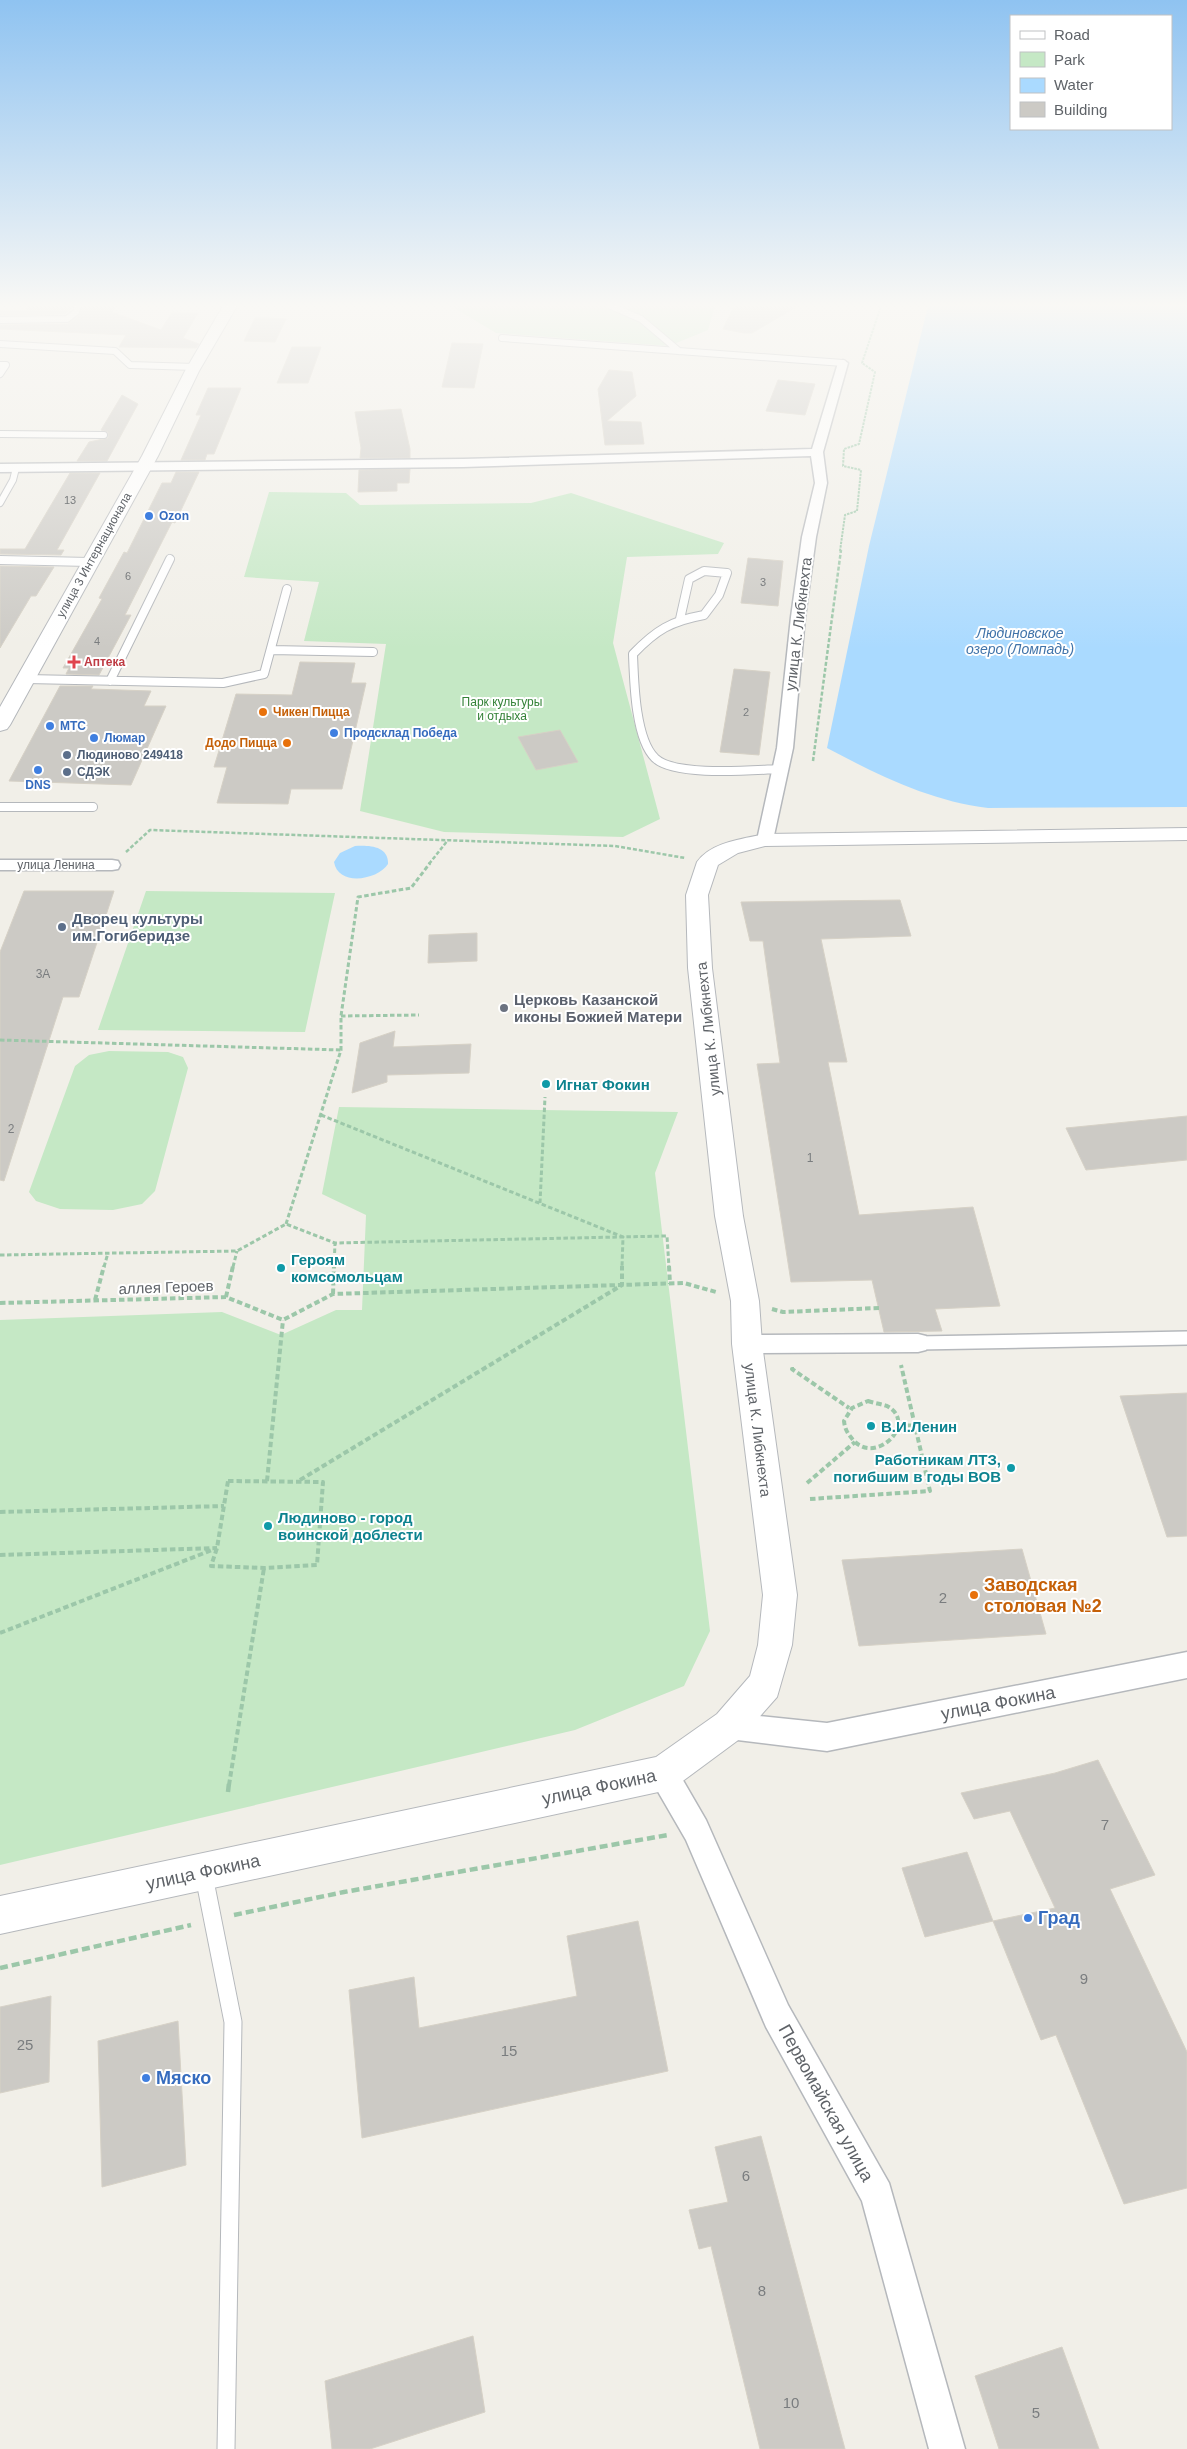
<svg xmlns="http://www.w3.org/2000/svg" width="1187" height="2449" viewBox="0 0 1187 2449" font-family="Arial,sans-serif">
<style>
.green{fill:#c5e8c5}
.water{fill:#aadaff}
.building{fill:#cccac5;stroke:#d6d1c6}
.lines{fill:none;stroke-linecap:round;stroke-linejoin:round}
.service-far3-casing{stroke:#b5b8bc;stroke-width:8}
.service-far2-casing{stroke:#b5b8bc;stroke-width:10}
.service-far1-casing{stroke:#b5b8bc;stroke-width:16}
.service-casing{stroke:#b5b8bc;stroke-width:19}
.minor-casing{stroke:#b5b8bc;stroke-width:3}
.tertiary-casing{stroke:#b5b8bc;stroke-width:2}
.path-far4{stroke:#9cc7a9;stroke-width:2;stroke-dasharray:2.5 1;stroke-linecap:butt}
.path-far3{stroke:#9cc7a9;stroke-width:2.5;stroke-dasharray:4 2;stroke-linecap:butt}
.path-far2{stroke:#9cc7a9;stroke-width:3;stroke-dasharray:4.5 2.5;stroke-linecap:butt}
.path-far1{stroke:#9cc7a9;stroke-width:4;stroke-dasharray:5.5 3;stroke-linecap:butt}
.path{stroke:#9cc7a9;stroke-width:4.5;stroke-dasharray:8 4;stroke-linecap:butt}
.service-far3{stroke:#fff;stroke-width:6}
.service-far2{stroke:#fff;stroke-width:8}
.service-far1{stroke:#fff;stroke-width:13}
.service{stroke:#fff;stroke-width:17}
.minor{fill:#fff;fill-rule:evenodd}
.tertiary{fill:#fff;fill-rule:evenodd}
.shop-dot{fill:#3f7fe0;stroke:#fff;stroke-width:2}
.health-dot{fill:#e0444e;stroke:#fff;stroke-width:2}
.food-dot{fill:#e8710a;stroke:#fff;stroke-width:2}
.service-dot{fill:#5c6f8a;stroke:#fff;stroke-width:2}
.worship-dot{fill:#6b7280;stroke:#fff;stroke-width:2}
.culture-dot{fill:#0f9aa8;stroke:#fff;stroke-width:2}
.labels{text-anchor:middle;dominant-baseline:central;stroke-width:4;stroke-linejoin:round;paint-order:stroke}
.far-number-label{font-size:11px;fill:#7a7d7f}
.far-shop-label{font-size:12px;font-weight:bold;fill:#366cbe;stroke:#fff;text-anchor:start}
.far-street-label{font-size:12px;fill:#5f6368;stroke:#fff}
.far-health-label{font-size:12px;font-weight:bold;fill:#be3a42;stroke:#fff;text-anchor:start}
.far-park-label{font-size:12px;fill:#348238;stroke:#fff}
.far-food-label{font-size:12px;font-weight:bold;fill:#c56008;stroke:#fff;text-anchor:start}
.far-service-label{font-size:12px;font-weight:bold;fill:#4e5e75;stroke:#fff;text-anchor:start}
.number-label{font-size:12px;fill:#7a7d7f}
.far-water-label{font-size:14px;font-style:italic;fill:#4174aa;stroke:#fff}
.street-label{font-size:15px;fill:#5f6368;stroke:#fff}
.service-label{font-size:15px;font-weight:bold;fill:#4e5e75;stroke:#fff;text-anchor:start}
.worship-label{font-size:15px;font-weight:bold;fill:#5b616d;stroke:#fff;text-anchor:start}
.culture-label{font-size:15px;font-weight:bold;fill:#0d838f;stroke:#fff;text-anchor:start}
.near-number-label{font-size:15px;fill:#7a7d7f}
.near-food-label{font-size:18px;font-weight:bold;fill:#c56008;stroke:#fff;text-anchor:start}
.near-street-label{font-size:18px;fill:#5f6368;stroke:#fff}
.near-shop-label{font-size:18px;font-weight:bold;fill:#366cbe;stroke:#fff;text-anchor:start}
</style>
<rect width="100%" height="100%" fill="#f1efe8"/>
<path class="green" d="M451 306H715L708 330 669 346 496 333Z
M269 492 346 493 360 505 531 503 571 493 724 543 718 554 627 557 613 643 660 819 623 837 444 832 360 811 386 644 304 641 319 582 244 577Z
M146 891 335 893 305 1032 98 1030Z
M109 1051 168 1052 183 1057 188 1068 155 1191 142 1204 113 1210 60 1209 36 1201 29 1192 75 1066 89 1055Z
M339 1107 678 1112 655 1173 710 1631 684 1686 575 1730 0 1865V1320L222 1312 281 1335 336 1310H362L366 1215 322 1194Z"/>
<path class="water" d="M928 306H1187V807L988 808C930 801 878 775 827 748L869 546Z
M355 846C369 845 389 846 388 864 378 880 338 887 334 862L340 853Z"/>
<path class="building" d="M27 306H73L65 314 0 315V310H27Z
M83 306H116L112 312 161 330 172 312 198 313 183 338 199 344 196 348 119 347 126 335 0 329V325L68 324 79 316Z
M734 306H798L752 333H744L723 329Z
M255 318H265L286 319 275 342 244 341Z
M452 343 483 344 474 388 442 387Z
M292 347H321L308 383H277Z
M609 370 632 372 636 396 607 421 641 422 644 444 605 445 598 389Z
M778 380 815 384 805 415 766 411Z
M208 388H241L214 454H207L205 460H181L201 415H196Z
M122 395 138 404 107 461H77L89 442 108 438V432L101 430Z
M401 409 410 449V458H360L361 448 355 412Z
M410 469 409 483H397V491L358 492 359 470Z
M176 472H199L175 523 172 522 125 615H131L99 675 66 674 69 668H63L102 599 99 598 124 552 127 553 162 483H171Z
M70 473H100L57 550H64L61 555 0 554V549H25Z
M748 558 783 561 778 606 741 603Z
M0 566 54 567 36 596H31L0 648Z
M300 662 355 663 351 683H366L342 789H291L288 804 217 803 227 767H214L236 694 292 695Z
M734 669 770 672 759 755 720 752Z
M60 686H93L91 689 151 691 144 706H166L131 785 9 781Z
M560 730 578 762 536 770 518 737Z
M24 891H114L79 997H63L4 1181 0 1180V952Z
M900 900 911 936 821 939 847 1062H828L859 1215 973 1207 1000 1306 935 1309 942 1331 884 1332 872 1280 791 1282 757 1064 780 1063 763 941H750L741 902Z
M477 933V961L428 963 429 935Z
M395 1031 393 1047 471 1044 469 1073 387 1075V1082L352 1093 360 1043Z
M1187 1116V1160L1086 1170 1066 1128Z
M1187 1393V1536L1167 1537 1120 1396Z
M1022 1549 1046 1634 859 1646 842 1560Z
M1098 1760 1155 1875 1110 1889 1187 2052V2188L1124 2204 1056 2035 1041 2040 993 1921 1055 1908 1010 1811 974 1819 961 1793 1055 1773Z
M967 1852 993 1921 925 1937 902 1868Z
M638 1921 668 2071 362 2138 349 1990 414 1977 419 2028 577 1996 567 1936Z
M51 1996 49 2082 0 2093V2007Z
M178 2021 186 2165 102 2187 98 2041Z
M761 2136 814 2334 845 2449H760L711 2246 699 2249 689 2210 728 2202 715 2147Z
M473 2336 485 2412 370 2449H332L325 2381Z
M1062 2347 1099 2449H999L975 2376Z"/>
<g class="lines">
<defs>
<path id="service-far3" d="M611 306 641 319 679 351
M0 320 67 319 76 312 78 306
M502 338 843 363
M0 344 115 351 130 365 195 367
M0 365H6L0 374
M0 434 104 435
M0 503 13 480 16 468"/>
<path id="service-far2" d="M0 560 89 562
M680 619 689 579 704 571 727 573 719 595 704 615C671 621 656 630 633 654 634 680 635 739 655 758 674 777 753 770 780 769
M271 650 373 652
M26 679 223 683 264 674 287 589
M110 681 170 559
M0 807H93"/>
<path id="service-far1" d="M918 1343 1187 1338"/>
<path id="service" d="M204 1876 233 2022 226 2449"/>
<path id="minor" d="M843 360 848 363 823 452 827 483 816 537 805 617 793 748 773 840 771 844H759L757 840 777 748 791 617 802 537 815 483 811 456 463 467 0 472V464L463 459 812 449 838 363Z
M0 860H112L118 861 120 865 118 869 112 870H0Z
M918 1334 926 1336 929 1343 926 1350 918 1352 747 1353 739 1351 736 1344 739 1337 747 1335Z
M1187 1652V1678L827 1751 729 1739 719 1735 715 1726 719 1717 729 1713 827 1723Z
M663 1759 673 1763 706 1820 788 2005 889 2183 965 2449H929L862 2201 766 2027 686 1840 653 1783 649 1773 653 1763Z"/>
<path id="tertiary" d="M223 306H237L199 371 158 456 10 725 7 729 0 731V707L142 456 185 371Z
M1187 828V840L765 846 738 853 718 865 708 895 712 968 743 1216 759 1301 762 1344 797 1595 792 1645 777 1697 741 1738 676 1786 663 1791 0 1934V1896L656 1757 717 1714 750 1676 758 1645 763 1595 732 1344 731 1301 715 1216 688 968 686 895 697 862C711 842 743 839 765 834Z"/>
</defs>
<use href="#service-far3" class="service-far3-casing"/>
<use href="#service-far2" class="service-far2-casing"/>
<use href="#service-far1" class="service-far1-casing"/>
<use href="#service" class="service-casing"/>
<use href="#minor" class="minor-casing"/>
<use href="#tertiary" class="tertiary-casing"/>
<path class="path-far4" d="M840 551 845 515 857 511 861 470 843 466 844 449 859 444 875 372 862 363 881 306"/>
<path class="path-far3" d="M813 761 841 550
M126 852 150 830 615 846 685 858
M429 864 448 840"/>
<path class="path-far2" d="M341 1016 419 1015
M0 1040 341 1050
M321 1115 623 1237 622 1267
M540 1203 545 1097
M286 1224 341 1050V1016L358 897 411 888 430 863
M0 1255 237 1251 286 1224 335 1243 667 1236 669 1267
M104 1267 108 1253
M233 1267 237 1251
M334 1267 335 1243"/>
<path class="path-far1" d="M669 1266 670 1284
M333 1294 334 1266
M226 1297 233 1266
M95 1300 104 1266
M0 1303 226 1297 283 1320 333 1294 684 1283 716 1292
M772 1309 783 1312 879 1308
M794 1369H792L849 1408
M868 1401C874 1403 881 1404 887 1406 918 1422 878 1465 854 1441 848 1434 845 1430 844 1421L852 1408Z
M899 1426 915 1425
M300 1480 622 1285V1266
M228 1481 323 1482 317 1565 264 1568 211 1566 217 1548Z
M267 1481 283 1320
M807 1483 855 1442
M810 1499 930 1491 901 1365
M0 1512 224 1506
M0 1555 217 1548
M0 1633 217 1548
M229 1785 264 1568"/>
<path class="path" d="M228 1792 229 1783
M234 1915 344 1892 668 1835
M0 1968 191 1925"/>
<use href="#service-far3" class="service-far3"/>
<use href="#service-far2" class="service-far2"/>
<use href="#service-far1" class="service-far1"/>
<use href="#service" class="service"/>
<use href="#minor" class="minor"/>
<use href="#tertiary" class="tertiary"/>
</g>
<linearGradient id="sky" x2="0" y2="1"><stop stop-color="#8fc3f1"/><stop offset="0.47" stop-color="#f9f8f5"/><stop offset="1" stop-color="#f9f8f5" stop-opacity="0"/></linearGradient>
<rect width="1187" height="649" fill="url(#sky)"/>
<g class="shop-dot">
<circle cx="149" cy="516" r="5"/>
<circle cx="50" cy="726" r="5"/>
<circle cx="334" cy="733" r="5"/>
<circle cx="94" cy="738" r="5"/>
<circle cx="38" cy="770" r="5"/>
<circle cx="1028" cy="1918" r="5"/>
<circle cx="146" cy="2078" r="5"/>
</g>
<path class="health-dot" d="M71.5 654.5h5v5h5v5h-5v5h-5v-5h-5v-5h5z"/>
<g class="food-dot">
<circle cx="263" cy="712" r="5"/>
<circle cx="287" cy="743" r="5"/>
<circle cx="974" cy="1595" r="5"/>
</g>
<g class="service-dot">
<circle cx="67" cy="755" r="5"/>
<circle cx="67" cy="772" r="5"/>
<circle cx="62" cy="927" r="5"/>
</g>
<circle class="worship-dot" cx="504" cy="1008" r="5"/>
<g class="culture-dot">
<circle cx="546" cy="1084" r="5"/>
<circle cx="281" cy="1268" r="5"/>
<circle cx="871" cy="1426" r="5"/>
<circle cx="1011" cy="1468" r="5"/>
<circle cx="268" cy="1526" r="5"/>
</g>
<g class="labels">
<g class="far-number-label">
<text x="70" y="500">13</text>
<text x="128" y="576">6</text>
<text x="763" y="582">3</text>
<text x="97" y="641">4</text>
<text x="746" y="712">2</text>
</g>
<g class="far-shop-label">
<text x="159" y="516">Ozon</text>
<text x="60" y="726">МТС</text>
<text x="344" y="733">Продсклад Победа</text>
<text x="104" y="738">Люмар</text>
<text x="38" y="785" text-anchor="middle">DNS</text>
</g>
<g class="far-street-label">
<text transform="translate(94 555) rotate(-61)">улица 3 Интернационала</text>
<text x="56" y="865">улица Ленина</text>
</g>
<g class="far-health-label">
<text x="84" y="662">Аптека</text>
</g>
<g class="far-park-label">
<text x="502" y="702">Парк культуры<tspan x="502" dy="14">и отдыха</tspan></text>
</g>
<g class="far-food-label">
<text x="273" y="712">Чикен Пицца</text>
<text x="277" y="743" text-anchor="end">Додо Пицца</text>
</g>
<g class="far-service-label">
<text x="77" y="755">Людиново 249418</text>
<text x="77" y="772">СДЭК</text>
</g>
<g class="number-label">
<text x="43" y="974">3А</text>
<text x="11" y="1129">2</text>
<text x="810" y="1158">1</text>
</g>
<g class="far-water-label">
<text x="1020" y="633">Людиновское<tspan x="1020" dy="16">озеро (Ломпадь)</tspan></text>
</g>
<g class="street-label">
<text transform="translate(798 624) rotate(-83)">улица К. Либкнехта</text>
<text transform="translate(708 1029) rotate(-96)">улица К. Либкнехта</text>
<text transform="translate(166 1287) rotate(-2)">аллея Героев</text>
<text transform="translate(758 1430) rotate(83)">улица К. Либкнехта</text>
</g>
<g class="service-label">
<text x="72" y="918">Дворец культуры<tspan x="72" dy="17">им.Гогиберидзе</tspan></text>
</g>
<g class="worship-label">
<text x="514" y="999">Церковь Казанской<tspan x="514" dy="17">иконы Божией Матери</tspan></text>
</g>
<g class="culture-label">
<text x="556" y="1084">Игнат Фокин</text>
<text x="291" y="1259">Героям<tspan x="291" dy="17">комсомольцам</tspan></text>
<text x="881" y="1426">В.И.Ленин</text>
<text x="1001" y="1459" text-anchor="end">Работникам ЛТЗ,<tspan x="1001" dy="17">погибшим в годы ВОВ</tspan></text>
<text x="278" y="1517">Людиново - город<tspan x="278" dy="17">воинской доблести</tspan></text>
</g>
<g class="near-number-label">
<text x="943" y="1597">2</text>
<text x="1105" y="1824">7</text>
<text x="1084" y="1978">9</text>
<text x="25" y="2044">25</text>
<text x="509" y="2050">15</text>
<text x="746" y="2175">6</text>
<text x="762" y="2290">8</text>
<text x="791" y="2402">10</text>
<text x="1036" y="2412">5</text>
</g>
<g class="near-food-label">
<text x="984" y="1585">Заводская<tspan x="984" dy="21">столовая №2</tspan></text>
</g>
<g class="near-street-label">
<text transform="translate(998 1703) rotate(-11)">улица Фокина</text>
<text transform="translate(599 1787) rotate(-12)">улица Фокина</text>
<text transform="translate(203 1872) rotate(-12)">улица Фокина</text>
<text transform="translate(826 2103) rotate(61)">Первомайская улица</text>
</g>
<g class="near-shop-label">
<text x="1038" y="1918">Град</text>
<text x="156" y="2078">Мяско</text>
</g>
</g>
<rect x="1010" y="15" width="162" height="115" fill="#ffffff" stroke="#bfc1c3"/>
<rect x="1020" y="31" width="25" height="8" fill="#ffffff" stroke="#bfc1c3"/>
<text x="1054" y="40" font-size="15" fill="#5f6368">Road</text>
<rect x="1020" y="52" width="25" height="15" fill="#c5e8c5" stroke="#bfc1c3"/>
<text x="1054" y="65" font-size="15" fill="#5f6368">Park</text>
<rect x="1020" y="78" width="25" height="15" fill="#aadaff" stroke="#bfc1c3"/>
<text x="1054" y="90" font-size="15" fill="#5f6368">Water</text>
<rect x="1020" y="102" width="25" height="15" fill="#cccac5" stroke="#bfc1c3"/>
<text x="1054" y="115" font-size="15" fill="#5f6368">Building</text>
</svg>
